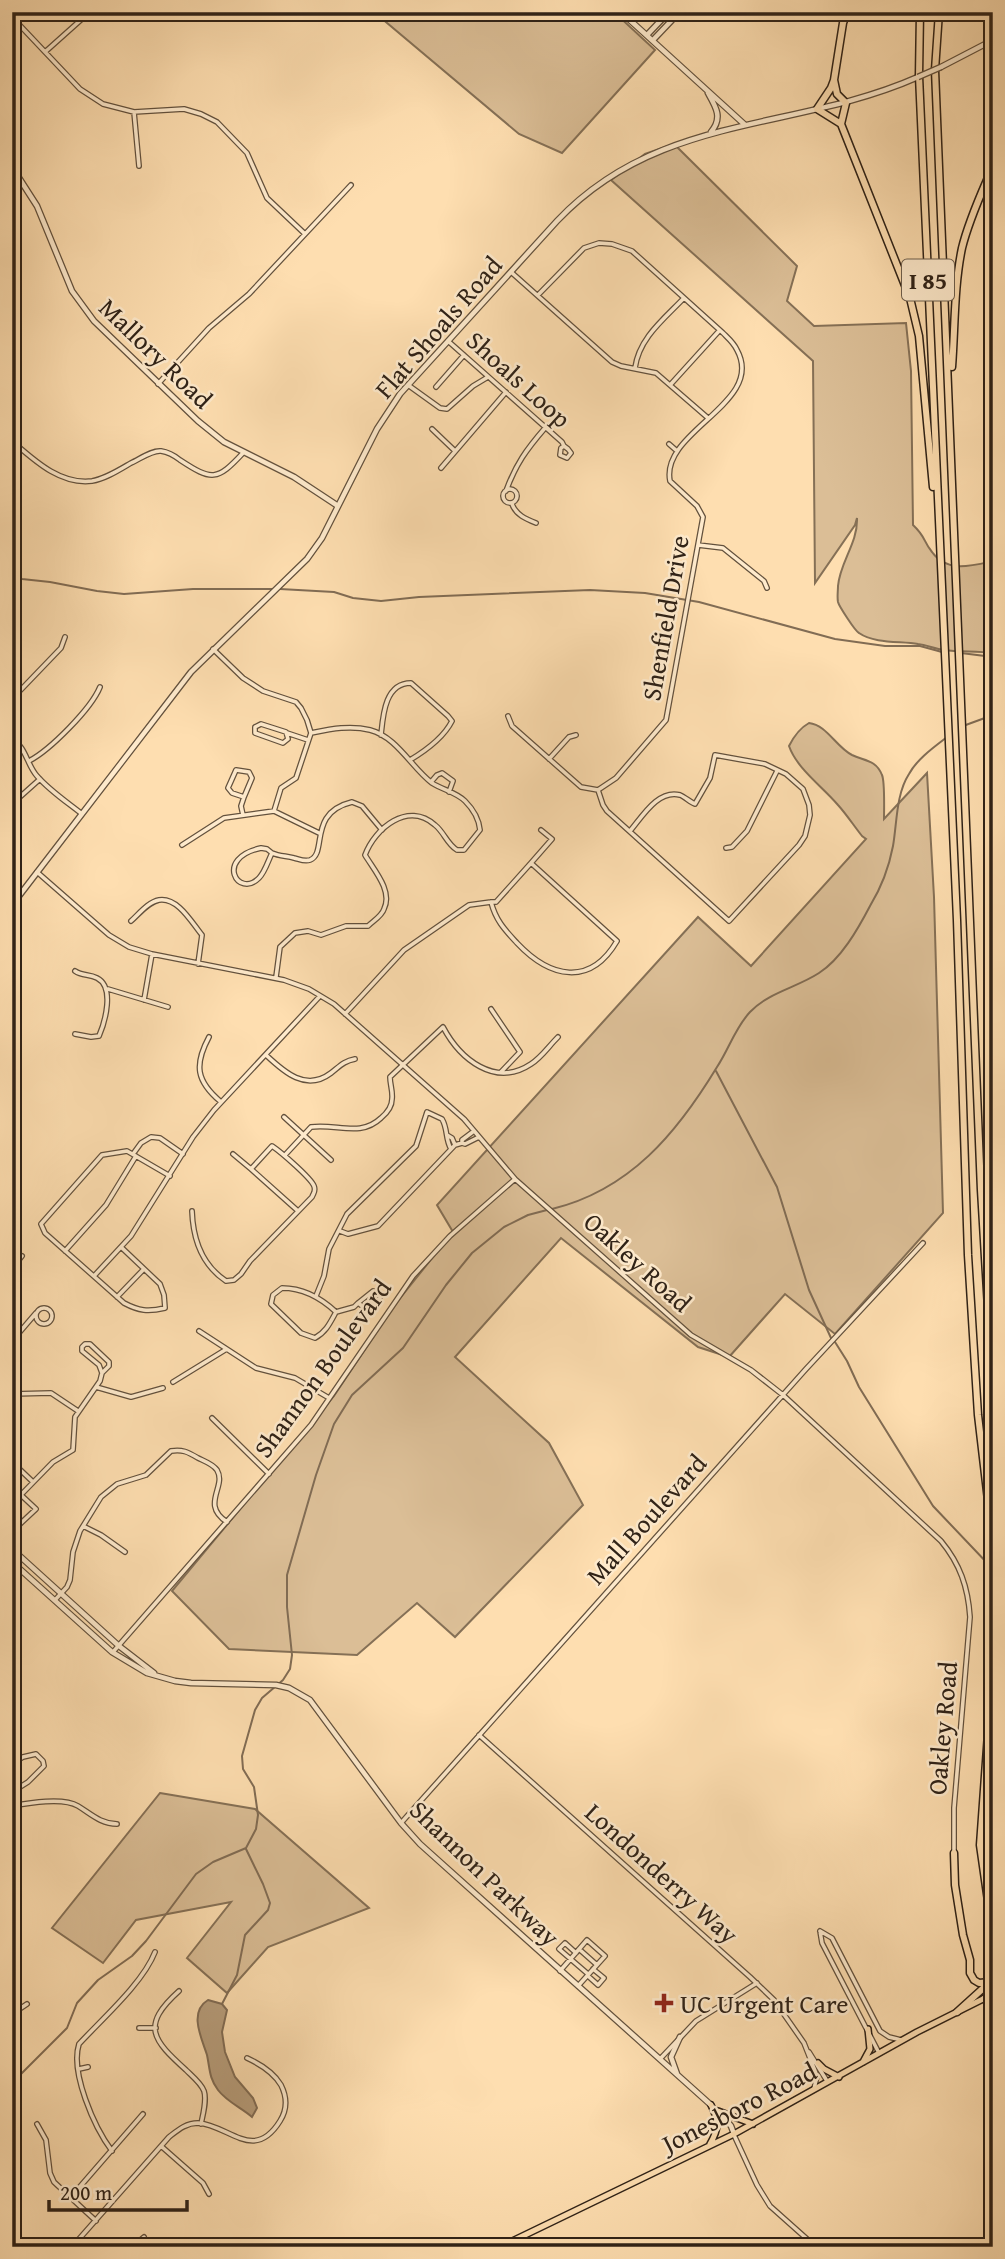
<svg xmlns="http://www.w3.org/2000/svg" width="1005" height="2259" viewBox="0 0 1005 2259" font-family="'Gentium Book Plus',serif">
<style>
.green{fill:#dbbe96;stroke:#857056;stroke-width:2}
.water{fill:#b89e7c;stroke:#816c54;stroke-width:2}
.lines{fill:none;stroke-linecap:round;stroke-linejoin:round}
.stream{stroke:#816c54;stroke-width:2}
.minor-casing{stroke:#63513d;stroke-width:6}
.tertiary-casing{stroke:#63513d;stroke-width:7}
.primary-casing{stroke:#2f2217;stroke-width:8}
.motorway-casing{stroke:#2f2217;stroke-width:9}
.minor{stroke:#feeacc;stroke-width:3.5}
.tertiary{stroke:#feeacc;stroke-width:4.5}
.primary{stroke:#fedeb0;stroke-width:5}
.motorway{stroke:#fedeb0;stroke-width:6}
.tertiary-bridge-casing{stroke:#63513d;stroke-width:7;stroke-linecap:butt}
.tertiary-bridge{stroke:#feeacc;stroke-width:4.5}
.poi-dot{fill:#8f2418;stroke:#feeacc;stroke-width:2.5}
.labels{text-anchor:middle;dominant-baseline:central;stroke-width:5;stroke-linejoin:round;paint-order:stroke}
.shield{fill:#feeacc;stroke:#6d5e4d;stroke-width:2}
.shield-label{font-size:24px;font-weight:bold;fill:#2f2217}
.street-label{font-size:26px;fill:#2f2217;stroke:#feeacc}
.poi-label{font-size:26px;fill:#2f2217;stroke:#feeacc;text-anchor:start}
</style>
<rect width="100%" height="100%" fill="#fedeb0"/>
<filter id="stains"><feTurbulence type="fractalNoise" baseFrequency=".00286" numOctaves="4"/><feColorMatrix values="0 0 0 0 .2 0 0 0 0 .09 0 0 0 0 .02 0 0 0 .5 -.17"/></filter>
<radialGradient id="worn" r=".72"><stop offset=".6" stop-color="#630" stop-opacity="0"/><stop offset="1" stop-color="#630" stop-opacity=".3"/></radialGradient>
<path class="green" d="M374 12H614L655 50 562 153 519 134Z
M674 144 797 266 787 301 814 326 906 323 911 371 913 525C926 537 923 541 932 552 947 573 971 566 993 561V653C976 651 960 652 944 650 935 649 927 645 918 644 900 641 875 644 859 633 855 631 839 606 838 602 837 597 838 591 838 586 840 562 858 543 857 518L855 525 815 583 813 361 611 180 645 154Z
M809 723C827 725 836 747 852 755 865 761 876 760 882 775 885 782 884 810 884 819L927 773 934 897 943 1213 835 1334 785 1294 729 1357 698 1347 561 1238 455 1357 549 1443 583 1505 455 1637 417 1603 357 1655 229 1649 172 1591 334 1396 393 1307 453 1232 437 1205 698 917 751 966 866 839 862 836C854 826 847 815 838 805 823 787 797 769 789 746 794 736 800 728 809 723Z
M160 1793 255 1809 369 1908 268 1947 227 1993 187 1958 231 1902 136 1920 103 1963 52 1928Z"/>
<path class="water" d="M208 2000 222 2004 227 2010 222 2032 225 2052 235 2077 253 2098 257 2108 252 2117C242 2108 227 2102 218 2090 209 2078 210 2069 207 2055 202 2039 188 2012 208 2000Z"/>
<g class="lines">
<path class="stream" d="M12 575 22 579 50 582 97 591 124 594 193 589H275
M280 589 334 592 353 598 381 601 419 597 590 590 645 593 699 602 835 639 885 646H920L942 652
M961 653 993 657
M963 726 993 715
M716 1071 777 1187 809 1290 831 1338
M552 1209C630 1190 677 1133 717 1067 729 1049 735 1028 750 1012 769 992 796 988 819 973 841 959 858 929 870 906 881 888 889 867 893 846 897 823 896 794 909 774 917 759 934 747 947 737
M835 1342 847 1361 859 1387 933 1506 990 1566
M985 1636 993 1605
M222 2004 237 1975 245 1935 268 1910 270 1903 263 1884 246 1849
M12 2083 67 2028 77 2003 98 1980 132 1956 146 1941 196 1874 213 1862 246 1848 256 1829 258 1815 254 1787 243 1769 242 1756 255 1710 262 1698 283 1680 290 1669 292 1655 287 1607V1575L316 1475 334 1424 352 1395 403 1348 446 1285 472 1253 504 1227 528 1215 547 1210"/>
<defs>
<path id="minor" d="M12 17 80 89 103 104 134 112 184 109 201 114 217 122 247 153 267 198 305 234
M45 52 83 18
M134 112 139 166
M511 272 612 362 621 366 656 373 708 418
M538 295 584 248 599 243 612 244 632 251 723 333C728 338 734 343 737 350 766 403 660 431 670 481L697 506 703 517 666 720 616 778 598 790
M993 319V323
M448 341 562 442 564 446 561 448 560 455 567 458 571 453 568 449 564 446
M635 368C639 338 664 319 684 298
M158 384 209 328 249 294 351 185
M671 384 719 331
M408 385 440 408 447 409 473 386 488 377
M436 387 464 355
M432 429 455 451
M12 441C34 460 60 485 92 481 105 479 119 470 131 463 140 459 152 450 161 451 168 452 175 456 180 460 212 481 217 481 243 453
M669 444 677 451
M441 468 506 392
M503 496a7 7 0 1 1 14 0a7 7 0 1 1-14 0Z
M506 491C516 464 526 450 545 428
M512 504C516 515 526 519 536 523
M698 545 723 548 764 581 767 588
M12 699 61 648 65 637
M508 716 512 726 581 787 598 790 603 805 607 811 729 921 799 845 805 836 810 815 809 805 803 789 786 774 765 764 715 755 710 778 695 804C690 802 685 797 680 795 658 789 642 817 630 831
M261 724 286 732 288 739 283 743 255 733V727Z
M287 733 308 740
M381 735C383 715 385 683 411 683L448 716 452 721C444 737 425 751 410 760
M12 739C26 747 27 765 37 776 50 791 67 802 82 814
M549 759 569 737 576 735
M29 761C50 750 91 709 100 687
M236 770 249 772 252 778 244 797 232 793 228 788Z
M431 782 437 775 442 773 453 781 449 792
M12 804 40 779
M274 811 319 833
M243 815 241 806 244 797
M182 845 224 818 274 811 281 788 296 778 311 733 307 720 301 708 296 702 263 691 243 678 213 649
M261 848 267 849 272 853C268 861 265 872 259 878 238 899 214 858 261 848Z
M726 848 732 847 747 831 777 771
M272 853C279 856 286 856 294 858 299 859 304 862 310 860 328 853 307 813 352 802L362 806 382 830
M531 863 617 941C590 987 550 978 517 943 505 930 496 921 491 902H496Z
M531 863 552 839 541 830
M37 872 109 935 129 947 152 954 284 980 309 989 334 1004 464 1119 515 1179 691 1335 751 1370 783 1395 941 1541C960 1564 968 1587 970 1617L954 1808V1851
M131 921C139 914 148 902 159 900 178 897 192 923 202 935L198 964
M75 971C82 976 89 974 97 978 115 987 105 1022 99 1036L91 1037 75 1034
M276 977 280 947 295 933 308 931 321 935 346 926H368C373 921 382 916 384 909 393 891 374 870 365 855 375 828 408 801 435 825 444 832 447 844 457 850H464L480 830C479 820 473 809 465 801 456 792 443 790 432 783 411 767 397 737 370 730 350 725 331 729 311 733
M108 989 168 1007
M144 1000 152 954
M491 1009 520 1052 501 1072
M345 1014 404 950 469 905 491 902
M209 1037C194 1065 196 1081 221 1102
M266 1055C284 1072 306 1092 331 1073 340 1066 344 1061 355 1059
M284 1117 331 1160
M447 1135 452 1138 455 1145
M462 1143V1140L474 1131
M133 1154 141 1143 151 1137 160 1138 183 1154
M233 1154 251 1169
M285 1155 311 1127C336 1123 360 1138 381 1118 387 1113 392 1107 392 1099 393 1091 390 1085 390 1077L443 1027C460 1059 495 1088 531 1064 542 1057 548 1047 558 1037
M192 1211C193 1240 202 1265 226 1281L234 1280 241 1274 250 1261 312 1197C314 1192 316 1191 314 1186 311 1178 281 1152 272 1146L251 1169 298 1211
M340 1231 348 1234 378 1226 455 1145 462 1143 465 1144 479 1137
M121 1247 160 1284 164 1295 165 1308C148 1312 139 1311 124 1303L45 1233 41 1224 102 1155 127 1151 170 1176
M65 1251 106 1205 136 1156
M12 1269 22 1256
M94 1276 131 1236 193 1137 214 1110 320 996
M282 1288C302 1288 321 1298 336 1312 330 1323 326 1332 315 1338L301 1333 271 1304 273 1295Z
M373 1291 379 1293 380 1298 371 1309 365 1308 358 1303Z
M316 1296 324 1276 329 1249 347 1214 416 1146 427 1112 442 1119C448 1129 445 1139 451 1149
M117 1297 143 1270
M36 1316a8 8 0 1 1 16 0a8 8 0 1 1-16 0Z
M336 1312 354 1307 358 1303
M199 1331 256 1368 295 1378 329 1398
M12 1341 36 1313
M85 1344H90L109 1362V1366L102 1373 99 1365 82 1351V1347Z
M173 1382 225 1350
M96 1387 131 1397 163 1388
M12 1394 51 1393 78 1411
M212 1418 269 1474
M12 1462 33 1482
M12 1504 53 1462 73 1450 75 1417 100 1381 102 1373
M12 1517 20 1524 36 1509 21 1495
M83 1526 101 1535 125 1552
M55 1600 67 1587 70 1580 73 1552 80 1531 101 1497 117 1484 146 1475 171 1451C182 1449 188 1452 198 1458 204 1461 213 1464 217 1470 227 1487 200 1504 227 1522
M113 1652 311 1425 413 1276 450 1236 515 1179
M479 1735 750 1977 774 2000 804 2043 817 2076 814 2089
M12 1764 23 1757 36 1754 43 1761 44 1766 28 1782 12 1792
M12 1806C29 1803 63 1797 78 1806 91 1814 101 1824 117 1824
M401 1823 806 1369 923 1243
M820 1931 832 1938 880 2031 889 2037 901 2040
M820 1931 822 1943 879 2053
M579 1949 597 1965
M576 1953 565 1943 559 1949 588 1974
M560 1971 587 1940 605 1956 578 1986
M588 1976 598 1985 604 1978 593 1969
M179 1991C140 2026 153 2040 186 2070 192 2076 201 2083 204 2091 207 2100 203 2114 201 2124
M12 2014 27 2004
M139 2028H156
M809 2052 827 2081
M660 2059 696 2021 757 1983
M79 2069 88 2067
M37 2124 46 2140 50 2173 54 2182 96 2221
M734 2135 757 2185 770 2206 816 2247
M161 2146 203 2183 209 2194
M112 2151C94 2127 70 2072 79 2044 102 2019 143 1983 155 1952
M71 2197 143 2114
M72 2247 169 2137C178 2130 186 2123 198 2123 229 2125 254 2163 280 2121 287 2110 287 2097 281 2085 274 2073 260 2064 247 2058
M132 2247 144 2237"/>
<path id="tertiary" d="M621 12 744 124
M647 35 666 15 673 13
M653 40 672 20 674 12
M941 67 993 40
M708 93C716 107 723 118 711 132
M12 167 37 206 72 291 94 321 198 421 224 442 294 477 338 506
M12 905 191 672 307 559 322 538 377 429 400 394 557 221C659 113 794 132 918 77
M12 1549 119 1646 154 1673
M12 1562 112 1652 147 1673 175 1681 191 1683 276 1685 289 1688 310 1700 401 1823 420 1844 711 2105
M677 2074 671 2057 680 2037
M720 2113 731 2126 734 2134"/>
<path id="primary" d="M863 2062 870 2049 868 2029
M818 2063 824 2069 839 2077
M718 2111 753 2124
M710 2144C719 2129 719 2121 711 2105
M500 2247 734 2134 917 2032 993 1994"/>
<path id="motorway" d="M920 12 919 76 957 920 968 1255 978 1415 993 1543
M939 12 935 70 981 1190 993 1393
M834 80 837 94 846 103 841 124 910 298 919 336 933 487
M841 124 817 109 831 88 834 80 843 23 847 12
M952 367C955 328 954 286 962 248 969 219 982 192 993 166
M991 1538 993 1598
M993 1664 980 1845 993 1936
M954 1853 955 1885 963 1935 970 1960V1973L974 1980 979 1983 990 1982
M984 1999 993 2001
M957 2012 989 1983"/>
</defs>
<use href="#minor" class="minor-casing"/>
<use href="#tertiary" class="tertiary-casing"/>
<use href="#primary" class="primary-casing"/>
<use href="#motorway" class="motorway-casing"/>
<use href="#minor" class="minor"/>
<use href="#tertiary" class="tertiary"/>
<use href="#primary" class="primary"/>
<use href="#motorway" class="motorway"/>
<defs>
<path id="tertiary-bridge" d="M918 77 941 67"/>
</defs>
<use href="#tertiary-bridge" class="tertiary-bridge-casing"/>
<use href="#tertiary-bridge" class="tertiary-bridge"/>
</g>
<path class="poi-dot" d="M660.5 1992.5h7v7h7v7h-7v7h-7v-7h-7v-7h7z"/>
<g class="labels">
<rect class="shield" x="902" y="259.5" width="52" height="41" rx="5"/>
<g class="shield-label">
<text x="928" y="280">I 85</text>
</g>
<g class="street-label">
<text transform="translate(438 327) rotate(-49)">Flat Shoals Road</text>
<text transform="translate(156 353) rotate(44)">Mallory Road</text>
<text transform="translate(519 379) rotate(42)">Shoals Loop</text>
<text transform="translate(665 618) rotate(-80)">Shenfield Drive</text>
<text transform="translate(638 1262) rotate(42)">Oakley Road</text>
<text transform="translate(322 1368) rotate(-54)">Shannon Boulevard</text>
<text transform="translate(646 1519) rotate(-48)">Mall Boulevard</text>
<text transform="translate(942 1728) rotate(-85)">Oakley Road</text>
<text transform="translate(485 1873) rotate(44)">Shannon Parkway</text>
<text transform="translate(662 1873) rotate(42)">Londonderry Way</text>
<text transform="translate(739 2107) rotate(-27)">Jonesboro Road</text>
</g>
<g class="poi-label">
<text x="680" y="2003">UC Urgent Care</text>
</g>
</g>
<rect width="1005" height="2259" fill="none" stroke="#fedeb0" stroke-width="42"/>
<rect x="14" y="14" width="977" height="2231" fill="none" stroke="#2f2217" stroke-width="3.5"/>
<rect x="21" y="21" width="963" height="2217" fill="none" stroke="#2f2217" stroke-width="2"/>
<path d="M49 2200v10h138v-10" fill="none" stroke="#2f2217" stroke-width="3.5"/>
<text x="60" y="2200" font-size="21" fill="#2f2217" stroke="#feeacc" stroke-width="5" paint-order="stroke">200 m</text>
<rect width="100%" height="100%" filter="url(#stains)"/>
<rect width="100%" height="100%" fill="url(#worn)"/>
</svg>
